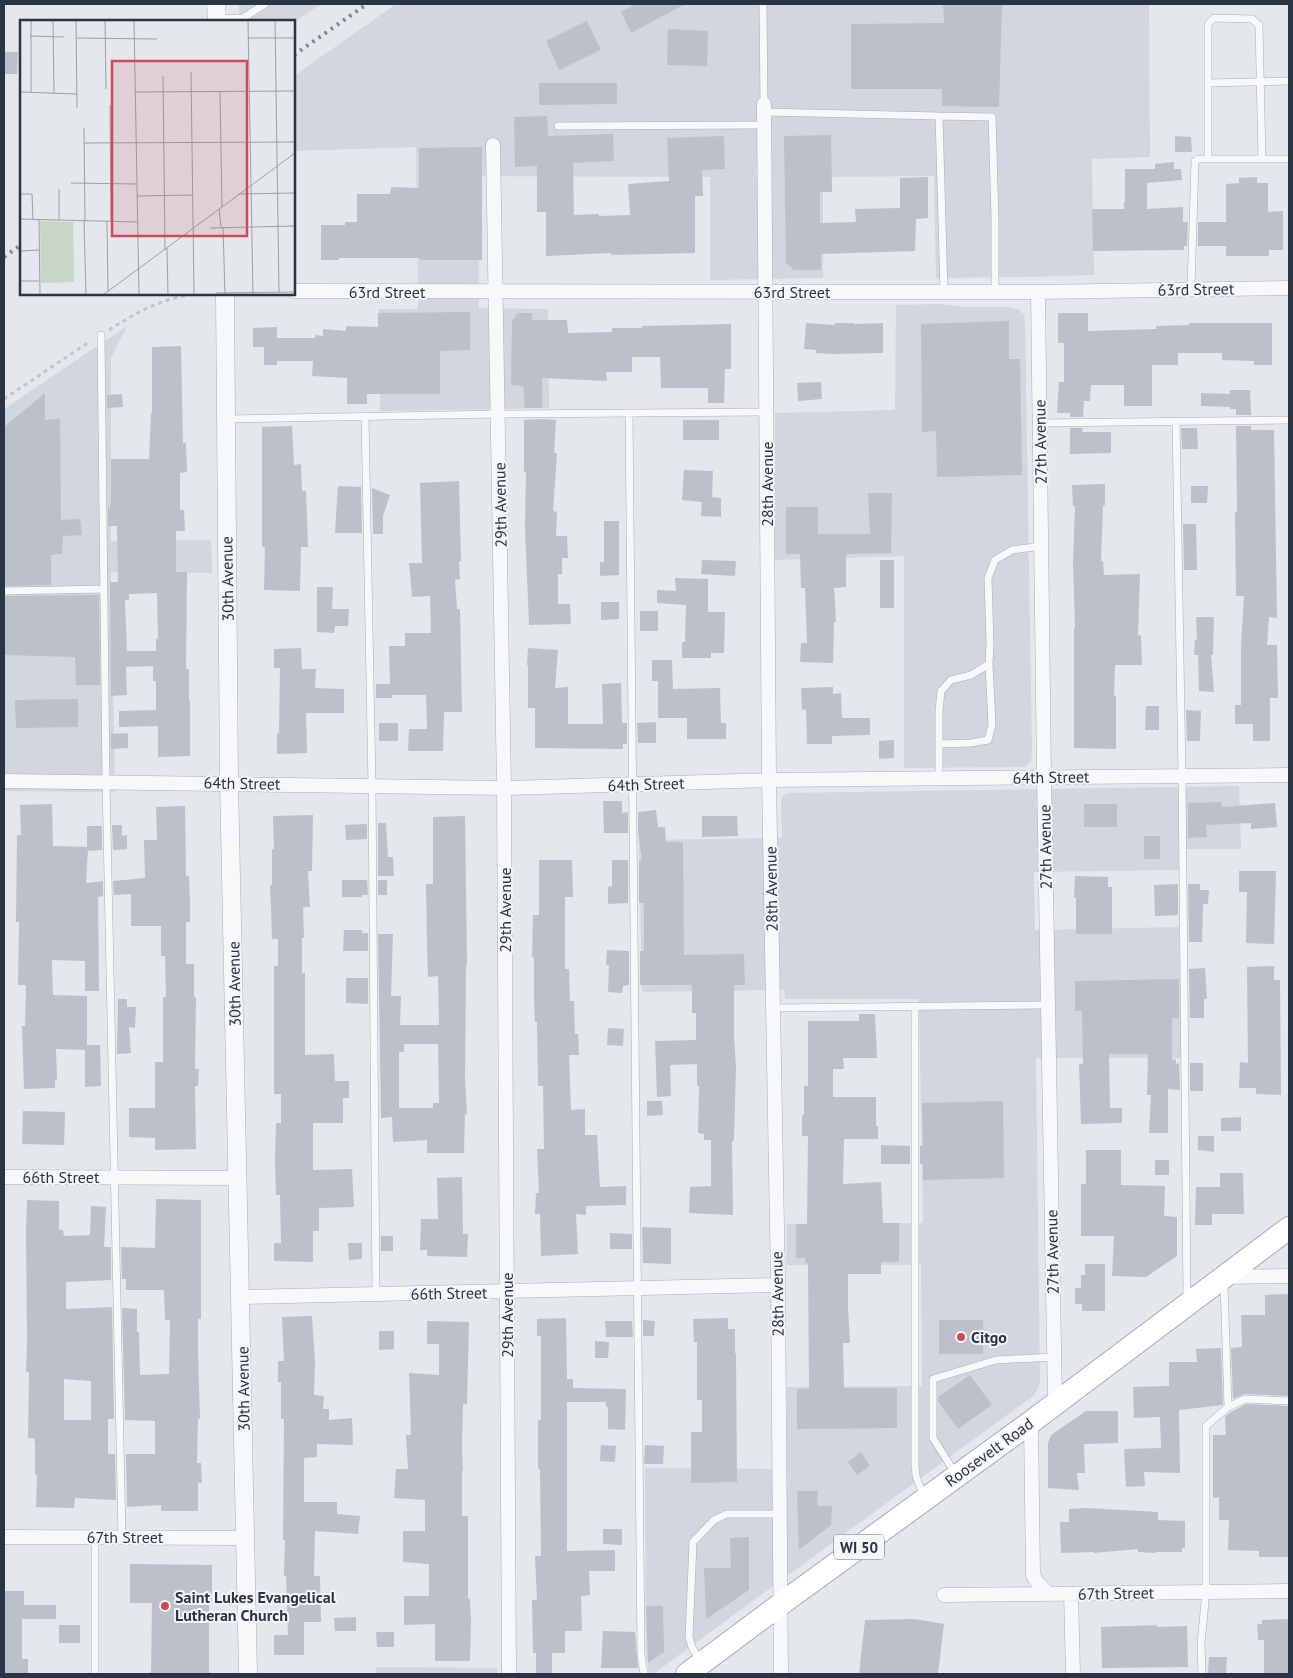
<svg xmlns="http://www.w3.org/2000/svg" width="1293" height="1678" viewBox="0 0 1293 1678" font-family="'PT Sans',sans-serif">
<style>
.built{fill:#d2d6de}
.building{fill:#bbc0ca;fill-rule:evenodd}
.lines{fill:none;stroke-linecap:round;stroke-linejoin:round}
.service-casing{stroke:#a9aeb7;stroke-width:8}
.minor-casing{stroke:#a9aeb7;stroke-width:15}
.tertiary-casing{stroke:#a9aeb7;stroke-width:19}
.primary-casing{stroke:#a3abb8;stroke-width:24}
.path{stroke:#c2c5cb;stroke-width:3;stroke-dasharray:4 4;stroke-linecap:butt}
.service{stroke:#f7f8fa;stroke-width:7}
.minor{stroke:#f7f8fa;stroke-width:14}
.tertiary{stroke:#f7f8fa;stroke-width:18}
.primary{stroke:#fff;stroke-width:22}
.rail{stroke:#7d8696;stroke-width:4;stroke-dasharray:2.5 5;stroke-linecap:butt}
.poi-dot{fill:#d1495b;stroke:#f4f6f9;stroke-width:2}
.labels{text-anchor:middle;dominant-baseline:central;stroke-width:4;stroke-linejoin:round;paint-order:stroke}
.shield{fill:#f4f6f9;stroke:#676e7b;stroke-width:1}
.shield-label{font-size:15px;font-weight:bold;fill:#2b3445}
.street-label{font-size:16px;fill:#2b3445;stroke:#f4f6f9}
.poi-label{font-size:16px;font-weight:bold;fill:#2b3445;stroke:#f4f6f9;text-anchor:start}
.inset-road{fill:none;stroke:#9a9fa9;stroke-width:1}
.view{fill:#d1495b;fill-opacity:0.15;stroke:#d1495b;stroke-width:2.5}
.inset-edge{fill:none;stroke:#2b3445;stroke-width:2.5}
</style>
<rect width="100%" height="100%" fill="#e4e7ec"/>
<path class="built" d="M239 4H321L294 22 239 21Z
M396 4H1149L1150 157 1092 159 1094 275 1026 277 936 278 934 176 823 177V278L710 280V177L478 176 479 308 548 309 549 408 380 411 379 309H418L416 147 294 151V76Z
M938 304 966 307H1009L1017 309 1024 314 1025 322 1032 752 1031 762 1025 767 904 768V556L775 560V413L895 410 896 305Z
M127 326 111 358V541L211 540 212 573 111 572 115 792 4 791V409Z
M1239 786 1241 849H1179V870L1034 872 1035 930 1179 927 1181 1058H1036L1040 1381 1038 1389 1033 1396 653 1674H649L646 1650 645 1468 787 1469V1387L922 1386 921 1265H786L787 1224 923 1223 919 999H785L784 990 642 992 639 840 782 838 781 799 783 795 788 793Z
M376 1667 497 1668V1674H376Z"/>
<path class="building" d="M636 4H685L631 33 621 12Z
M943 4H1002L999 107 942 106V89H851V24L944 23Z
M587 21 601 50 559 70 546 41Z
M668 29 708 31 707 66 667 65Z
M4 52H18L17 74H4Z
M539 83H617V104L539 105Z
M547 116 548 136 613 134 614 161 573 163 574 215 599 214V216L630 215 628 184 669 181 667 138 724 136 725 169 702 170 703 196H695V253L611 255V253L546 256V212H537V166L515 167 514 117Z
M831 135 832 192H820V223L856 222 855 209 900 208V178L928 177V218L916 219 915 251 821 254V270H794L786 263 784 136Z
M1175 136 1191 137 1192 152H1175Z
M482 147V260H420V258H339V260H321V225H345V222H357V194H390L391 187 419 188V148Z
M1174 162V169H1181L1182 180 1147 183V209L1183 207V222H1188L1187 246H1184V250L1093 251 1092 209H1124V202H1125V169H1155V164Z
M1257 177V183H1268V212L1283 211V250H1269V256H1226V246H1198V222H1226V184L1239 183V178Z
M470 312V350L440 351V394H367V404H347V378L312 376 313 361H277V365H264V347H253V328L277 327V338H315V335L323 336V329L346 331V326L378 327V313Z
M518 313H532V320H567L568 333 612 332V328H642V326L731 324V369H725L724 403H708V388H661L660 357H632V372H606L607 381 542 378V408H525L523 386 511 385 512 321Z
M1058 313H1088V331L1157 329 1156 326 1189 325V323H1272V365H1254V361L1222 360V353H1178V365H1152V406H1124V385H1091L1090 401H1084L1083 417H1070V413H1057L1059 382H1064V343H1058Z
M1009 321V359H1020L1022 475 937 477 936 431 922 432 921 324Z
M806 323 835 325V323H854V324L883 323V353L832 354 816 353V350L804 349Z
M181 346 183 443H186L187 472 180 473V510H184L185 531H176V572H187L186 669H189V700H190V756L158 757V726L119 727V711L156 710V681H153V666L126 667 127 695 111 696 110 582H118L117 526H108V509H110L111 494V459H149L151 413H152V347ZM157 593 158 639H156V651H127L125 600H129V594Z
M821 382 822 399 798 401 797 383Z
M1230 390H1250L1251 415H1236V409H1230V407L1201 406V393L1230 394Z
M45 393V420L60 419 61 520 80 519 82 535 63 536 62 554 51 555V585L5 586V583H4V427Z
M122 394 123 407 107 408V395Z
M542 419 556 420 554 453H557L553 511 557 512 556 536H567L568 558H562V574H558V604H570L571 624 529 625 525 527 526 472 524 471V420Z
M683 420H719V440H683Z
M292 426 294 465 301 464 302 491H306L308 547H301L300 591 264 590 265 547H262V427Z
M1236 426H1251V430H1274L1277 618 1269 617 1267 645H1277L1278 698H1270V741H1253V724H1235V705H1241V646L1244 596H1236L1235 512H1237Z
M1070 428H1083L1082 432H1111V453L1070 454Z
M1181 428H1197L1198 449H1182Z
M684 470 713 471 712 497 721 498V517L701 516 702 502 682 500Z
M459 481 461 561H459L460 579 455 580 457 609H460L462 712H444L443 751H408L409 729H427L426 695H392V698H376V684H390L389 646H405V633H431L430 596 412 597 409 563H422L420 483Z
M1105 484V505L1103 506 1101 561H1103L1104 575 1140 574 1138 635H1140L1141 637 1142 665H1115L1114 696H1116V749L1074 748V628H1075L1073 561 1075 506H1073L1072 485Z
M338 486 361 487 362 533H335Z
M1191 486H1208L1207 503H1191Z
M372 488 390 495 383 516V534H373Z
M868 493H892L891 553 846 554V587L834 588 836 622H834L833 663 800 662 801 643H807L805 588H801L800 554H786V507H818V534H870Z
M604 521H619V575L600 576V562H604Z
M1183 524H1196L1197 570H1184Z
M702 560 736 561 735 576 701 574Z
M880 560H894V608H880Z
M675 578 708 579V612H725L724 653H711V658H682V642H685L686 605 657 603V590L676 591Z
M317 587H333L332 609H349L348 626H335L334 633 317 632Z
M94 595H99L100 685H76L75 657 4 655 5 596Z
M601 602H619V619L601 620Z
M640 611H658V631H640Z
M1196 617H1214L1213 655H1211L1214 692 1199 691 1198 655H1194L1195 640H1197Z
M301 648 302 669H316L315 688 344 689V713H306L307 753 277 754V733H279L280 668H274V649Z
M528 648 558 650 555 688 568 687V724H603L602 684 621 683 622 723H627V744H623V749L535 748V708H528V665H527Z
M652 660H672L673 689 720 688 721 723H726V739H687V718H658V681H652Z
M833 687V694L841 693 842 718H870V735L832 736V744H807L806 709 802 710 801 688Z
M78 699V727L16 728 15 700Z
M1146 706H1159V730H1145Z
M1186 710 1201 711 1200 741H1187Z
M656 722V743H638L637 723Z
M379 723H398V741H379Z
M128 733V748L111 749V734Z
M894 740V758L879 759V741Z
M603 801H622V813L628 812V833H604Z
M1221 802 1222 807 1275 803 1277 827 1251 829V823L1206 825 1207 837 1188 838V803Z
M52 804 53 846 87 847V826H102V850L88 851V849L86 883 103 881V896L98 897 99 991H85V961L52 960 53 995 87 996V1045H100L101 1086 85 1087V1050L56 1049 57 1080H55V1088L24 1089 22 1026H25L26 985H18L19 922H16L17 835H21L20 805Z
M1084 804H1117V827H1084Z
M185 806 186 876H189L190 902V922H186V964H194V997H196L195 1069H199L198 1086H195L196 1149 155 1150V1138L129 1137V1108H155V1062H163V997H166L165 956H161V926H131V894L114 895 113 881 145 878 144 840H157L156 807Z
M656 810 658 827H665L666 842H683L684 955 744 954 745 985H734V1037L736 1067 734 1141H732L733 1215 689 1213 690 1187 711 1186V1140H704V1134L698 1133 699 1086H697V1064L670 1065 671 1096 657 1097 655 1041 696 1040V1013H692V985H640V951H644V903H639V860H642L638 833V812Z
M313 815 312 871H308L310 907H303L304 938H302V973H305V1055L334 1054 335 1081H349V1098H343V1123H313V1170L352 1169 354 1207 319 1208V1231H313V1262L274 1261V1243H281L280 1195H276L275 1160 276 1123H281V1094H274V966H278V939H272L271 909 270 885H272V849H274L273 816Z
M465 816 467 965 466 966 465 1079 467 1114H465L464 1153H427V1140L393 1142 392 1117 381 1118 378 934H393L391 996H401L400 1025H439L438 976 428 977 427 946 426 884H433V817ZM404 1044H438L439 1103H433V1108H399V1052H404Z
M702 816H737L738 836 702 837Z
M378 823H386L388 857H393L394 876H378Z
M367 824V839L346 840 345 825Z
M112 825H122V836L127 835V849L113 850Z
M1144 836H1160V859H1144Z
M539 860H572L573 897H565V969H569L570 1001H574L575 1034H578L579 1055H569L571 1110 585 1109V1135H597L600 1187 626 1186V1205L586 1206V1215L576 1214 578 1254 541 1256 540 1214H535L536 1193H539L537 1149H544L543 1086H538L537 1022H535L534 1002V957H532L533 915H539Z
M612 860H628V903L608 904V887L612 886Z
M1239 871H1276L1274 944 1246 943 1247 892H1239Z
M1075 876 1108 877V887H1112V934H1076V898L1074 897Z
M342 880H367L368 895H362V897H342Z
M378 880H387V895H378Z
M1178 884V915L1155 916 1154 885Z
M1188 884H1200V890H1209L1208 904H1203L1202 942H1189Z
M344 930H362V933H368V951H343Z
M607 950 629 951V985L623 986 622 993 608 992 609 965H606Z
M1274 966V980H1280L1281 1095 1256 1094V1088H1239L1240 1062 1248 1063 1247 967Z
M1205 968 1207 999H1204V1018H1190L1189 969Z
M346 978H368V1004L346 1003Z
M1179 979V1018H1172V1059L1176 1060V1064L1179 1063 1180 1090 1168 1089V1133H1149L1151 1095H1147L1148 1054H1109L1110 1108H1122V1123L1081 1124 1079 1064H1083L1082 1011H1075V981Z
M118 999H127V1007H136L135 1028 129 1027 131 1053 117 1054Z
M859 1014H875L877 1058H843L844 1069H833V1097H876V1126H878V1139H844L843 1184 881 1182 883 1223H899V1262H881V1274H848V1308L850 1343H843L844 1388H897V1428L797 1429V1389H809L808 1263H805V1258H796V1224H807L808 1136H802V1115H804V1086H808V1021H859Z
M608 1028 624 1029 623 1046 607 1045Z
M1190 1063H1203V1091H1190Z
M647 1101H662L663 1115 647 1116Z
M1003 1101 1004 1178 923 1180V1164H920V1146H923L922 1103Z
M23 1111 65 1112 64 1145 22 1144Z
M1241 1117V1131H1221V1118Z
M1198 1136H1214V1152L1198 1150Z
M881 1145 910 1146V1164H881Z
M1086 1150H1121V1185L1165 1186 1164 1216 1177 1217V1256L1146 1277 1112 1276 1114 1236H1081V1184H1086Z
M1155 1160H1169V1175H1155Z
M1220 1173H1243L1244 1214H1212V1225H1195L1196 1187H1220Z
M462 1177 463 1234H468L467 1257 427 1256V1250H420L421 1219H438L437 1178Z
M156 1199 201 1200V1319H198V1352L200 1419H198L197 1463H201L202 1483H198V1511H161V1505L127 1507 126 1454H155V1421L125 1420 122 1308 137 1309V1332H139L140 1375 169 1374 170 1320H165L164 1290H126V1279H122L121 1247 155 1248Z
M27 1200 59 1201V1230H63L64 1236 90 1235 91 1206 106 1207 104 1247H111V1280L66 1282V1309L112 1307 114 1419H108V1454H115L116 1500 75 1498 74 1508 36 1507 37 1475H35V1444L34 1438H28L29 1372H26L27 1342 26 1232ZM64 1379 91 1381V1420H64Z
M642 1227 671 1228V1264L643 1263Z
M610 1233 632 1234V1249H610Z
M381 1236H393V1251H381Z
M348 1243H362V1259L349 1260Z
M1085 1264H1105V1311H1082V1304H1075V1288H1081V1275H1085Z
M1289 1294V1396L1245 1394 1233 1399 1231 1348 1242 1347 1241 1315H1265V1295Z
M312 1316 315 1361 314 1395 324 1396 323 1409H329V1420L352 1418 353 1445 317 1444V1457L304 1458V1502H337V1514L360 1516 358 1534 315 1531 314 1576H320L321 1622H304V1655H274V1635H288L286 1576H284L285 1540H283L284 1419H281V1382H278V1361H284L282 1317Z
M566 1318 567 1379H573V1388L626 1389 625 1430 608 1429V1407H606V1402H567V1551L615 1550V1571H589L590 1595 581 1596 582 1631H565V1653H552V1674H536V1653H533L532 1600H537L535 1556H541L540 1469H538V1420H541V1336H537V1319Z
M728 1318V1329H735V1353H736L737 1482 691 1483V1432H702V1400H697V1342H694L693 1319Z
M643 1320 655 1321 654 1336H643Z
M939 1320H983V1354H939Z
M427 1321 469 1322 467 1404H463L462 1448 463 1471H462V1516H468V1599H470L471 1621 470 1661H435V1624L404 1625V1596H429V1564L403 1562V1531H425V1500L394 1498 396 1469H408L406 1435H411L409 1373 439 1375V1344H427Z
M605 1321H632L633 1337H606Z
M379 1331H394V1349L379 1350Z
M595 1341 609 1342 608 1358H595Z
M1221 1348 1223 1405 1179 1410 1180 1473 1144 1472 1145 1486 1126 1487 1124 1449 1161 1448 1160 1417 1134 1418 1133 1387 1169 1386V1362H1197L1196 1349Z
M970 1375 992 1405 958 1429 938 1401V1397Z
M1246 1404 1289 1406V1557H1259V1551L1228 1550 1229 1520H1219V1497L1213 1498V1435H1226L1225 1416 1231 1412Z
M1086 1411H1118V1443L1084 1444 1085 1473H1077L1079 1490 1048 1488V1443L1051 1435Z
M601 1445 616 1446 615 1462 600 1461Z
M645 1445 664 1446 663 1464H644Z
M861 1452 870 1466 857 1475 848 1462Z
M797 1491H818L817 1506H832L831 1525 799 1550Z
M1086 1508 1158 1512V1520L1185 1521V1548H1182V1552H1156V1553L1138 1552V1549L1094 1553V1552L1061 1553 1060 1522H1069V1509Z
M603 1529H622V1545L603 1544Z
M749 1537V1590L706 1619 704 1568H731L730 1538Z
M130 1564 212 1565V1604H209V1674H151L152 1603H130Z
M4 1591H24V1605H56V1619H22V1659H28V1674H4Z
M646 1606H663L664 1652 648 1663Z
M356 1617V1631H335L334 1618Z
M915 1619 944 1624 938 1674H859L865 1620Z
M1289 1619V1674H1264V1640H1258L1257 1624H1262V1620Z
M59 1625H80V1643H59Z
M1157 1625V1627L1187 1626 1188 1667 1102 1668 1101 1627Z
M603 1631 635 1632 638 1668H601Z
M376 1632H394V1647H377Z
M1209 1657H1227L1226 1674H1208Z"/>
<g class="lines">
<defs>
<path id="service" d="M763 4 764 104
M217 19 243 18 265 4
M1208 83 1289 81
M764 112 939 116 944 292
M939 116 992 117 995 218V292
M558 126 763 125
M1208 159V24L1214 18 1252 19 1259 25 1262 159
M1191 289 1195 161 1198 159H1289
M101 335 106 782 122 1537
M629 413 641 1654 644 1674
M365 416 372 786 376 1295
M226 419 499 414 766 412
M1176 421 1182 776 1187 1298
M1040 423 1289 420
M4 591 104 589
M939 744 971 743 988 740 992 725 989 664
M939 778V711L941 691 951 680 971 675 989 664 990 644 988 578 995 560 1012 550 1041 546
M915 1006V1465L916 1476 924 1497
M773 1008 1048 1005
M1224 1283 1228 1407
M955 1473 933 1438V1379L996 1360 1054 1357
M700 1661 692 1647 689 1637 693 1542 714 1520 727 1514H780
M95 1674V1537
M1202 1674 1201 1643 1206 1592V1426L1228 1407 1245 1399 1289 1401"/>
<path id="minor" d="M764 104 769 780 778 1285 781 1674
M493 145 504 788 509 1674
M294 291 1038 292 1289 288
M1038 292 1044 776 1055 1403
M4 781 504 788 769 780 1289 775
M4 1177 238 1178
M1224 1277 1289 1276
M241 1297 778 1285
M1031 1422 1033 1575 1037 1582 1048 1594
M4 1537 246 1538
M1071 1594 1073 1674
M944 1595 1289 1591"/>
<path id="tertiary" d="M216 4 217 21
M225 294 229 783 248 1674"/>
<path id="primary" d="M687 1674 781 1604 1031 1422 1289 1228"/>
</defs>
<use href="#service" class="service-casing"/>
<use href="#minor" class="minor-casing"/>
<use href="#tertiary" class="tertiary-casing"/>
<use href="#primary" class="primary-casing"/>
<path class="path" d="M109 330C137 312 164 297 198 294
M4 399 89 342"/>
<use href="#service" class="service"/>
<use href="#minor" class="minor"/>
<use href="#tertiary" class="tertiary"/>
<use href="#primary" class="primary"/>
<path class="rail" d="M294 55 367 4
M4 257 21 245"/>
</g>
<g class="poi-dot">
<circle cx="961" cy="1337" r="5"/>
<circle cx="165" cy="1606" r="5"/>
</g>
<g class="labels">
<rect class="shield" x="834" y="1534.5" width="50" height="25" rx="4"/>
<g class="shield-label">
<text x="859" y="1547">WI 50</text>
</g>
<g class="street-label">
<text transform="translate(1196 289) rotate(-1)">63rd Street</text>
<text x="387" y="292">63rd Street</text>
<text x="792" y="292">63rd Street</text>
<text transform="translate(1040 442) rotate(-91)">27th Avenue</text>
<text transform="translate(767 484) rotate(-90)">28th Avenue</text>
<text transform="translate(500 505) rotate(-91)">29th Avenue</text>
<text transform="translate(227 579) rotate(-91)">30th Avenue</text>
<text transform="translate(1051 777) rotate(-1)">64th Street</text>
<text transform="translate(242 783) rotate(1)">64th Street</text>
<text transform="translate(646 784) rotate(-2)">64th Street</text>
<text transform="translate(1045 847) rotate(-91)">27th Avenue</text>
<text transform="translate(771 889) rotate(-91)">28th Avenue</text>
<text transform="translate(505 910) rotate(-90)">29th Avenue</text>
<text transform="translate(234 984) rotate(-91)">30th Avenue</text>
<text x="61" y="1177">66th Street</text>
<text transform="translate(1052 1252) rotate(-91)">27th Avenue</text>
<text transform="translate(449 1293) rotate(-1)">66th Street</text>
<text transform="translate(777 1294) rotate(-91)">28th Avenue</text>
<text transform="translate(507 1315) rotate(-90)">29th Avenue</text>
<text transform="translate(243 1389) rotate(-91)">30th Avenue</text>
<text transform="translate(989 1452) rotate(-36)">Roosevelt Road</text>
<text x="125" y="1537">67th Street</text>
<text transform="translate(1116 1593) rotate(-1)">67th Street</text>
</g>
<g class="poi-label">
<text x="971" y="1337">Citgo</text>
<text x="175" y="1597">Saint Lukes Evangelical<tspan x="175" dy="18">Lutheran Church</tspan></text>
</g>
</g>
<g transform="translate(20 20)">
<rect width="275" height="275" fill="#e4e7ec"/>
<path d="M20 201 53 202 54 262 21 263Z" fill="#c9d6c5"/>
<path class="inset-road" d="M11 0V72M33 0 34 73M56 0 57 88M85 0 86 69M114 0 119 275M228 0 233 275M255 0 259 272M10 16 44 17M57 18 137 19M228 18H275M143 56 145 230M0 72 57 74M115 72 275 71M200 72 202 187M90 85 91 201M64 108 65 201M64 123 275 122M51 163 117 164M39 169V200M0 174H12L13 200M219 174 275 173M117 176 173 175M199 189 201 207M0 199 117 202M19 200 20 275M64 201 66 275M87 201 88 271M203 207 205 275M190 208 275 206M147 228 148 275M0 231 19 230M0 261H19M196 273 275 272M83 275 275 133M162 275H174L171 52"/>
<path class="view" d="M92 41H227V216H92Z"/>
<rect width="275" height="275" class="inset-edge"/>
</g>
<rect width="1293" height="1678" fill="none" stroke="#2b3445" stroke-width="10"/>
</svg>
